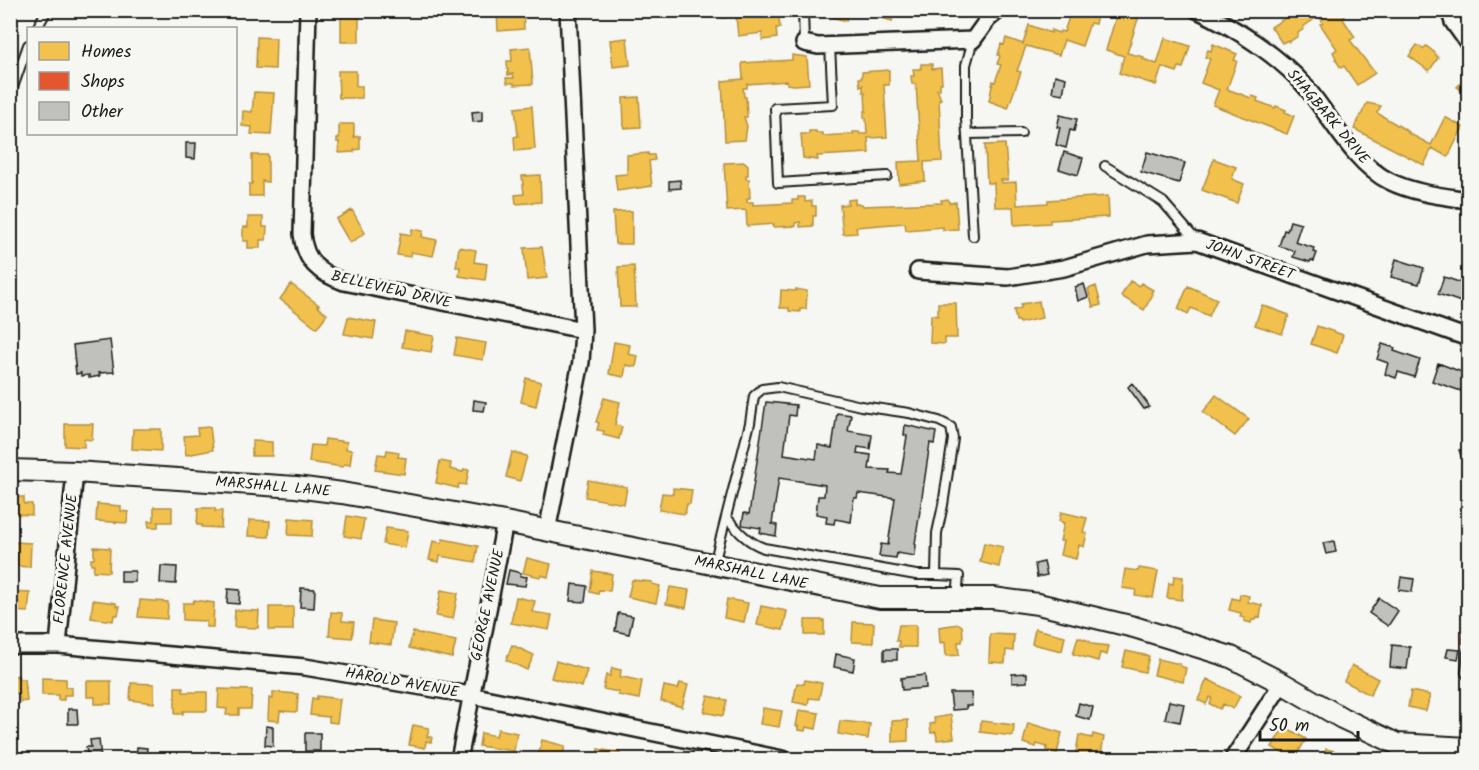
<svg xmlns="http://www.w3.org/2000/svg" width="1479" height="770" viewBox="0 0 1479 770" font-family="Kalam,sans-serif">
<style>
.homes{fill:#f2c14e;stroke:#b2903f;stroke-width:1.5}
.shops{fill:#e4572e;stroke:#a84529;stroke-width:1.5}
.building{fill:#c0c0bd;stroke:#1c1c1c;stroke-width:1.5}
.lines{fill:none;stroke-linecap:round;stroke-linejoin:round}
.service-casing{stroke:#1c1c1c;stroke-width:12}
.minor-casing{stroke:#1c1c1c;stroke-width:20}
.tertiary-casing{stroke:#1c1c1c;stroke-width:24}
.service{stroke:#f6f6f2;stroke-width:8}
.minor{stroke:#f6f6f2;stroke-width:15}
.tertiary{stroke:#f6f6f2;stroke-width:20}
.labels{text-anchor:middle;dominant-baseline:central;stroke-width:6;stroke-linejoin:round;paint-order:stroke}
.street-label{font-size:15px;fill:#1c1c1c;stroke:#f6f6f2}
</style>
<rect width="100%" height="100%" fill="#f6f6f2"/>
<filter id="ink" filterUnits="userSpaceOnUse"><feTurbulence type="fractalNoise" baseFrequency=".0167" numOctaves="2"/><feDisplacementMap in="SourceGraphic" scale="12" xChannelSelector="R" yChannelSelector="G"/><feConvolveMatrix kernelMatrix="1 2 1 2 8 2 1 2 1" color-interpolation-filters="sRGB"/></filter>
<g filter="url(#ink)">
<path class="homes" d="M343 10H359V42H341V16H343Z
M523 10 524 29 498 31 497 11Z
M721 10H742L743 15 755 14V10L775 11 776 17H779L780 28H776L777 38 763 40 762 33 738 36 736 16 722 18Z
M820 10H848L846 21 819 13Z
M873 10H895L892 21 872 15Z
M1068 10H1098L1095 24 1090 23 1082 46 1064 40 1059 55 1026 46 1017 71 1021 72 1008 108 989 101 993 81 995 82 1001 65 997 64 1000 56 998 55 1001 44 1004 45 1006 38 1023 44 1029 25 1051 33V30L1059 33 1060 31 1064 32 1070 14 1067 13Z
M1118 10H1141L1127 53 1144 57 1143 59 1157 64 1165 38 1190 46 1183 68 1179 67 1177 72 1162 67 1156 85 1119 73 1124 56 1106 50Z
M1319 10 1322 15 1330 10H1341L1345 17 1343 19 1355 37 1350 40 1375 73 1357 85 1344 66 1341 68 1335 59 1336 58 1333 52 1337 49 1320 24 1323 23 1319 16 1303 27 1304 29 1298 33V36L1289 42 1288 40 1282 43 1271 27 1293 13 1292 10Z
M257 37 276 38 275 69 256 68Z
M627 38 630 65 613 67 610 40Z
M1213 44 1237 54 1234 60 1237 61 1227 89 1251 98 1252 96 1258 98 1257 101 1275 108 1276 106 1286 110 1285 112 1294 116 1287 134 1213 105 1219 90 1201 83 1210 59 1205 57 1208 50 1211 51Z
M1417 45 1423 49 1426 46 1434 52 1438 58 1429 71 1409 56Z
M530 47 533 84 514 85V83H507L506 78H514L513 74 508 75 507 61H512L511 49Z
M792 55 807 57 809 84 794 85 787 84V81L747 84V88H743L744 97H746L747 117H744L747 126 745 140 725 141 722 81 743 79 742 63 792 60Z
M921 64H932V69L941 68 942 83H940V89H937L941 99H939L942 161 924 162 925 181 899 184 898 162 921 161 916 84H912L911 76H914L913 69H921Z
M889 70V85H884L887 137 868 138 869 153 817 156 818 160 803 158 801 134H809V131H816V133H823V136L853 134V132H859L860 134H867L866 118H864V111H866L865 92H863V85L860 86 859 78H862V72Z
M338 71H356V86H362V98H339Z
M1468 76V95L1457 87Z
M254 92 274 93 271 135 251 134 252 127 242 126 243 111 252 112Z
M639 97 641 127 624 128 623 98Z
M1367 103 1381 106 1377 113 1409 132 1408 133 1431 145 1445 117 1463 127 1448 157 1432 148 1424 165 1354 129Z
M532 106 535 149 515 151 514 137 518 136 515 108Z
M339 124H354V137L360 136V149L354 150V152L339 153V142H337V138H339Z
M1005 144 1008 180H1001L1002 183 1016 182 1017 205 1048 203V200L1108 196 1109 217 1050 220V223L1014 225 1013 207H995L994 183H987L985 145Z
M648 153V155H654L655 160 649 161 652 186 617 191 615 175 627 174V155Z
M252 155H268V182L262 181V196H249V184H252Z
M1214 159 1236 167 1232 179 1244 184 1237 203 1202 190Z
M745 162 748 165V175H746V179H749L750 198H747V202H753V205L792 203V200H798V197H805V202L812 201V206H816V216H813V226L800 227V222L795 223 796 226 774 227V224L747 226 746 210 727 211 724 163Z
M540 175 541 202 516 204 515 195 524 194 522 176Z
M855 199V204H862L863 206 942 203 941 200 948 199 949 203 956 202 958 229 943 230V227L906 230 905 223 856 227 857 233 843 234 840 205 848 204V200Z
M352 210 365 233 350 243 336 219Z
M632 211V244H615L613 212Z
M248 217H263V227H267L266 240H260V248H248V241H243V227H248Z
M412 229 423 231 422 237 437 240 433 256 411 252 410 257 397 255 401 233 411 235Z
M459 247 476 250 474 262 487 264 485 280 459 276 460 267H456Z
M542 247 547 278 527 280 524 248Z
M634 266 636 307H620L618 267Z
M1130 281 1139 286 1141 283 1153 290 1151 293 1153 294 1144 310 1121 296Z
M291 284 319 305 317 306 327 314 317 328 280 299Z
M1096 286 1101 305 1093 307 1088 289Z
M1188 286 1217 299 1209 316 1191 308 1188 314 1178 309Z
M796 289 807 291 806 309H800V312L789 311V308H780L781 290 796 291Z
M1039 301 1042 318 1020 323 1019 321H1016L1014 310 1021 308V304Z
M938 303H956L957 338H945V344L930 343 931 315 938 316Z
M1262 305 1289 315 1282 334 1255 325Z
M348 317 376 322 373 339 344 334Z
M1317 326 1343 335 1337 353 1311 344Z
M405 331 434 336 431 352 402 347Z
M457 338 486 343 483 360 454 355Z
M614 342 630 345 628 354 638 356 636 367 626 365 624 377 609 374Z
M526 378 541 382 536 406 521 402Z
M1216 395 1249 419 1235 436 1203 412Z
M604 398 620 402 615 425 622 427 619 439 603 435 604 431 597 430 599 423 596 422Z
M65 424H93L92 440 84 439V447L65 446Z
M210 427 213 450 186 455 184 436 198 435 197 428Z
M133 429H161V451L132 449Z
M325 439 347 442 346 449 352 450 350 465 344 464 343 467 309 462 311 445 324 446Z
M252 441 272 442V456H252Z
M387 450 399 452 398 457 406 458 404 474 375 470 378 454 386 455Z
M512 452 527 456 520 481 506 477Z
M440 461 451 463 450 469 463 472 464 469 469 470 466 485 459 484 458 488 436 483Z
M588 480 627 487 624 504 585 497Z
M673 488 692 490 690 504H687L685 514 659 510 662 493 673 494Z
M10 497H24V504H32V515L10 514Z
M97 504 121 506V511L128 512 127 523 96 521Z
M154 507H172V522H158V527H149L148 521H154Z
M198 508H215V511H222L221 528 202 527V525H197Z
M1061 512 1087 518 1083 532 1087 533 1084 547 1079 545 1076 559 1060 555 1063 541H1060L1064 523 1059 521Z
M347 516 364 519 361 539 344 536Z
M289 518 313 520 312 536 288 535Z
M249 520 270 521 269 537 248 536Z
M386 528 408 531 405 548 383 544Z
M443 539 478 546 475 562 440 556 439 562 429 560 433 541 442 543Z
M15 542 31 543 30 567 14 566Z
M984 543 1003 547 999 567 980 562Z
M94 547 110 548 109 572 93 571 94 564H91V559H94Z
M527 558 551 564 548 577 541 575 540 577 523 573Z
M1139 568 1158 571 1153 598 1135 595 1136 590 1122 588 1125 569 1138 571Z
M593 571 612 574 610 591 599 590 598 594 590 592Z
M1174 576 1183 577 1182 600 1167 598 1169 583 1173 584Z
M632 580 652 582V584L660 586 656 603 628 597Z
M670 587 689 590 686 608 666 604Z
M441 590 458 593 453 619 436 616Z
M10 592 30 593 28 612 10 611Z
M1240 594 1249 596 1248 602 1262 605 1260 618 1257 617 1256 620H1252L1251 623 1244 621 1245 618 1240 617 1241 613 1229 610 1232 598 1239 600Z
M516 597 535 601 532 612 552 615 549 630 511 623Z
M727 599 748 603 744 622 724 618Z
M93 600 116 603V606H120L118 615H114L113 621 91 618Z
M140 600 168 602 167 619 138 617Z
M194 600 214 603 213 627H206V621L183 620V603H193Z
M761 606 787 611 783 630 757 625Z
M269 607H293V630H269Z
M235 610 259 611 258 628 234 627Z
M331 612 342 613V621L354 622 352 638 329 636Z
M372 620 394 623 391 645 369 642Z
M805 620H824V635H805Z
M853 622 874 623 873 643 852 642Z
M959 624 962 626 963 636 962 642H958L959 655 946 656 945 642 940 643 939 627Z
M899 625H916V647H899V641H896Z
M1035 629 1065 636 1062 651 1032 644Z
M413 632 456 641 452 658 409 648Z
M990 634 1014 635 1013 651 1006 650 1005 663 989 662Z
M1078 637 1089 641 1092 644 1109 646 1107 655 1100 653 1098 661 1073 654Z
M512 645 534 655 527 670 506 660Z
M1126 651 1149 656 1145 672 1122 667Z
M1158 659 1180 664V666L1186 668 1183 682 1154 675Z
M556 661 587 670 582 687 551 678Z
M1352 665 1378 679 1370 695 1344 681Z
M612 668 621 670 620 678H622L623 677 642 681 639 699 618 695 619 692 603 689 606 675 610 676Z
M18 675 19 679H25L27 701 20 702 19 693H10V678Z
M42 678 66 679V687L72 688V695H64V700H58V695H42Z
M1207 679 1240 696 1233 709 1223 704 1220 709 1210 704 1212 698 1210 697 1206 704 1198 700Z
M805 680 822 683 819 699 809 698 808 705 793 702 797 683 804 684Z
M87 681H111V704H95V697H87Z
M131 683 154 684V703L130 700Z
M680 683 688 685 682 707 661 701 664 686 678 689Z
M175 687H183V692H207V711H183V714H175Z
M219 689 252 690 251 709H239V715H226L227 709 218 708Z
M1411 691 1430 695 1426 711 1408 707Z
M273 692 298 694 297 712 280 711 279 721 268 720 269 698 273 699Z
M317 696 340 699 337 723 329 722V717L310 715 312 698 317 699Z
M708 696 727 700 723 716 704 712Z
M763 708 782 711 779 727 760 724Z
M799 710 819 713 816 729 806 727 805 731 798 730V726H796Z
M951 715 954 738 937 740 936 732 931 733 930 724 935 723 934 718Z
M908 720V741L892 742V721Z
M840 721 870 724 868 739 838 734Z
M981 721 1014 725 1013 736 980 732Z
M1028 723 1062 733 1057 753 1046 750 1047 747 1037 744 1036 747 1023 743Z
M413 725 429 728 427 737H432L431 742 426 741 425 748 409 745Z
M1284 726 1306 739 1294 760 1272 747Z
M498 729 517 733 514 751 479 746 481 733 496 736Z
M1093 734 1104 737 1100 760 1075 757 1079 735 1092 738Z
M542 740 565 746 562 760 538 756Z
M598 749 620 753 619 760H597Z
M1326 749 1347 754 1345 760H1323Z"/>
<path class="shops" d="M1468 590V644L1462 643Z"/>
<path class="building" d="M1055 75 1066 78 1063 94 1052 92Z
M482 111V121L473 122 472 112Z
M1060 115 1077 119 1074 131 1070 130 1066 148 1056 145 1060 127H1057Z
M186 143H196L195 159 186 158Z
M1064 152 1083 158 1078 175 1059 169Z
M1147 152 1185 163 1179 183 1141 172Z
M680 180 681 188 669 189V181Z
M1290 221 1301 224 1295 242 1314 248 1313 252 1317 253 1314 261 1311 260 1310 262 1293 257 1295 251 1279 246 1284 230 1287 231Z
M1396 259 1424 268 1419 284 1391 277Z
M1444 277 1468 285V300L1462 298 1461 302 1438 294Z
M1084 284 1088 297 1078 301 1075 287Z
M110 340 114 372 99 373 100 376 89 378V375L81 376V373L76 374 73 345Z
M1382 344 1395 348 1394 351 1420 360 1414 377 1398 372 1396 378 1385 374 1388 363 1377 359Z
M1438 363 1467 374 1461 391 1432 381Z
M1132 383 1148 404 1149 407 1144 409 1128 387Z
M474 400 486 402 484 411 473 410Z
M766 402 796 405 795 416 789 415 784 454 816 459 818 445 832 448 837 413 851 415 848 431 872 435 870 449 858 447 857 453 871 455 869 469 890 470 889 473 901 474 907 436 904 435 905 425 936 432 934 444 930 443 915 544 916 545 915 556 897 553 896 558 879 556 881 544 888 545 895 498 858 493 857 498H854L851 522 835 519 834 524 826 523 827 516 816 514 818 496H824L825 485 779 478 772 524 777 525 776 536 760 533 761 528 742 525 744 513 749 514Z
M1468 447V475L1459 450Z
M1334 541 1336 552 1326 554 1323 543Z
M1044 562 1047 575 1037 577 1035 564Z
M161 566 177 567 176 584 160 583Z
M509 570 521 573 520 576 527 577 525 586 506 584Z
M121 571H135V582H121Z
M1401 577 1414 579 1412 592 1399 590Z
M572 584 587 586 585 602 570 601Z
M301 588 315 589 314 608 300 607Z
M228 589 240 590 239 604 227 603Z
M1379 598 1398 611 1388 626 1369 613Z
M618 613 633 616 629 634 615 631Z
M1392 645 1410 647 1407 669 1390 667Z
M884 649H897V660H884Z
M1448 649 1460 650 1458 659 1446 657Z
M836 654 855 658 853 671 834 667Z
M1027 673V682L1012 683V674Z
M925 675 926 688 902 690 901 678Z
M950 693H971L972 706H966V709L952 710Z
M1169 701 1184 704 1180 722 1165 719Z
M1079 703 1093 707 1090 720 1076 716Z
M68 709H77L78 724H68Z
M266 726 273 727V746L265 745Z
M305 733H320V751H305Z
M99 739 101 760H88L86 747H91L90 740Z
M137 747 147 748 146 759 136 758Z"/>
<g class="lines">
<defs>
<path id="service" d="M803 10 804 43
M37 28 47 10
M830 46 833 105 775 108 778 183 887 176
M10 96 28 45
M967 134 1021 133
M1105 166 1163 202 1196 240
M973 236 966 119V65L973 40
M714 564 726 517C738 531 747 542 764 548L916 575H936L937 533 943 505 953 439 951 427 939 421 909 413 861 406 778 387 762 389 754 396 750 423 726 517
M936 575 959 576 957 597
M1468 652 1466 673 1468 676"/>
<path id="minor" d="M308 10 302 234C305 262 319 273 344 282L583 330 568 10
M1197 10C1233 26 1279 56 1305 86 1330 115 1353 163 1389 181 1413 193 1442 196 1468 200
M1449 10 1453 22 1468 43
M804 43 818 46 973 40 988 19 999 10
M918 271 1008 277 1064 268 1147 244 1197 241 1468 338
M547 531 581 362 583 330
M10 645H58L305 667 470 695 787 760
M58 645 75 472
M459 760 505 522
M1232 760 1282 683"/>
<path id="tertiary" d="M10 470 75 472 296 487 342 493 505 522 880 598H993L1038 604 1134 627 1231 657 1282 683 1342 718 1397 744 1468 748"/>
</defs>
<use href="#service" class="service-casing"/>
<use href="#minor" class="minor-casing"/>
<use href="#tertiary" class="tertiary-casing"/>
<use href="#service" class="service"/>
<use href="#minor" class="minor"/>
<use href="#tertiary" class="tertiary"/>
</g>
</g>
<g class="labels">
<g class="street-label">
<text transform="translate(1328 117) rotate(50)">SHAGBARK DRIVE</text>
<text transform="translate(1250 260) rotate(20)">JOHN STREET</text>
<text transform="translate(391 290) rotate(13)">BELLEVIEW DRIVE</text>
<text transform="translate(273 487) rotate(5)">MARSHALL LANE</text>
<text transform="translate(66 559) rotate(-84)">FLORENCE AVENUE</text>
<text transform="translate(751 573) rotate(12)">MARSHALL LANE</text>
<text transform="translate(488 605) rotate(-78)">GEORGE AVENUE</text>
<text transform="translate(402 683) rotate(10)">HAROLD AVENUE</text>
</g>
</g>
<rect width="1479" height="770" fill="none" stroke="#f6f6f2" stroke-width="36"/>
<rect x="18" y="18" width="1443" height="734" fill="none" stroke="#1c1c1c" stroke-width="2" filter="url(#ink)"/>
<rect x="27" y="27" width="210" height="108" fill="#f6f6f2" stroke="#9f9f9c" stroke-width="1.5"/>
<rect x="39" y="42" width="30" height="18" fill="#f2c14e" stroke="#9f9f9c" stroke-width="1.5"/>
<text x="81" y="57" font-size="18" fill="#1c1c1c">Homes</text>
<rect x="39" y="72" width="30" height="18" fill="#e4572e" stroke="#9f9f9c" stroke-width="1.5"/>
<text x="81" y="87" font-size="18" fill="#1c1c1c">Shops</text>
<rect x="39" y="102" width="30" height="18" fill="#c0c0bd" stroke="#9f9f9c" stroke-width="1.5"/>
<text x="81" y="117" font-size="18" fill="#1c1c1c">Other</text>
<path d="M1260 731v9h98v-9" fill="none" stroke="#1c1c1c" stroke-width="3"/>
<text x="1269" y="731" font-size="18" fill="#1c1c1c" stroke="#f6f6f2" stroke-width="4.5" paint-order="stroke">50 m</text>
</svg>
